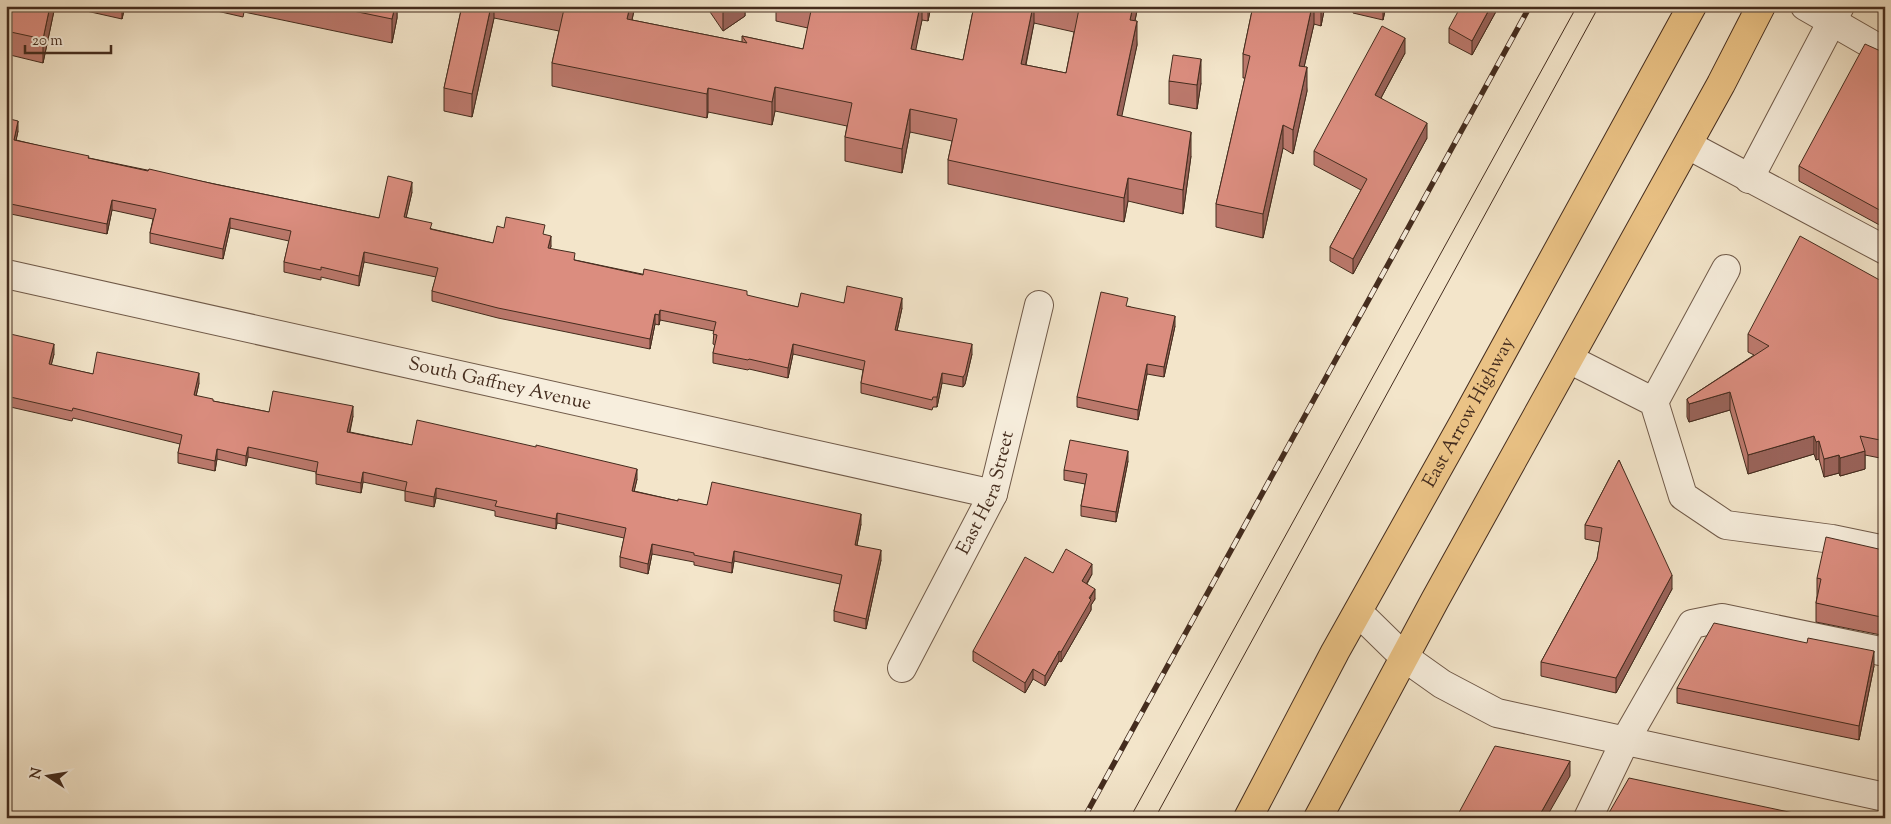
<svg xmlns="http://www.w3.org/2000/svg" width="1891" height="824" viewBox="0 0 1891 824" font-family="'Sorts Mill Goudy',serif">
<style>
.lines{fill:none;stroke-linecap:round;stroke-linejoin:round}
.minor-casing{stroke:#705a49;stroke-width:30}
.major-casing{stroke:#442c1e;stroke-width:30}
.minor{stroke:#f7eedd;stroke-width:28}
.major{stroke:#eac285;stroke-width:28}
.tram{stroke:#442c1e;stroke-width:1}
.rail-casing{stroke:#442c1e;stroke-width:5.5}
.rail{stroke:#f7eedd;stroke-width:4;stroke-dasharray:11;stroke-linecap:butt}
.wall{fill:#bc796d;stroke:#442c1e;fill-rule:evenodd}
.shaded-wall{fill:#996359;stroke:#442c1e}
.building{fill:#db8d7f;stroke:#442c1e}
.labels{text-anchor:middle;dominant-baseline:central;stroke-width:5;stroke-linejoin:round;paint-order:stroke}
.street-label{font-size:19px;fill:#442c1e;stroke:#f7eedd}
</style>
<rect width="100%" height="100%" fill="#f3e5ca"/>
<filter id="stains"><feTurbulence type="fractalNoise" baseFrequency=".004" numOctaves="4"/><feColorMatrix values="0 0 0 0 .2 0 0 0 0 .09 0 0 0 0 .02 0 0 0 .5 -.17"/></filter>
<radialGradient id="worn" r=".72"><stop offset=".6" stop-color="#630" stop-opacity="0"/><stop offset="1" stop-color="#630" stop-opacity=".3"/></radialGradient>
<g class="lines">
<defs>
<g id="minor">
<path d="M1805 6 1885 52"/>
<path d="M1688 145 1885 250"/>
<path d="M1749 179 1840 6"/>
<path id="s1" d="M6 274 993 494"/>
<path d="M1569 359 1654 402 1683 496 1726 525 1832 539 1885 550"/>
<path d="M1654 402 1726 269"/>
<path d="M1358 612 1404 657 1442 684 1497 713 1885 797"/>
<path id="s2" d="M902 668 993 494 1039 305"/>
<path d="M1588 818 1625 741 1692 624 1722 618 1885 652"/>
</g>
<g id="major">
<path id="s3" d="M1248 818 1335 652 1465 420 1692 6"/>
<path d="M1318 818 1435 600 1721 84 1761 6"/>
</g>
</defs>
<use href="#minor" class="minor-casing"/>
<use href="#major" class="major-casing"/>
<use href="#minor" class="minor"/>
<use href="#major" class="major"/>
<path class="tram" d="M1130 818 1577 6
M1155 818 1599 6"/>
<defs>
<path id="rail" d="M1084 818 1530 6"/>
</defs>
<use href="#rail" class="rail-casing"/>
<use href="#rail" class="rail"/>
</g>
<path class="wall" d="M6 6H55L43 63 6 54Z
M64 6H125L122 19Z
M195 6H397V18L392 43 244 12 243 17Z
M462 6H635L632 20 742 42V36L803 49 808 28 776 21V6H931L928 21 922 20 915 50 963 60 974 6H1138L1135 21 1137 45 1121 116 1191 156 1183 214 1128 201 1124 222 948 184V160L952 141 910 132 902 173 845 161V137L847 126 775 111 772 125 708 112 707 118 552 86V63L559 31 494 18 472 117 444 111V88ZM1034 23 1074 32 1066 73 1026 65Z
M708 6H745V16L723 31 708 9Z
M1253 6H1325L1321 26 1314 24 1304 67 1307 91 1293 154 1283 148 1263 238 1216 227V204L1245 78H1243V54Z
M1353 6H1386L1383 20 1353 13Z
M1499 6 1472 55 1449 43V28Z
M1885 10V34L1881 32V17Z
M1405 53 1381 98 1427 138 1353 274 1330 261V247L1361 190 1314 165V151Z
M1885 53V228L1799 181V166Z
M1169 81 1201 83 1197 109 1169 104Z
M6 118 18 131 16 140 89 158 379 218 412 192 406 217 432 229 493 243 545 235 551 246 550 249 575 260 747 296 798 307 844 303 902 308 897 331 972 354 965 384 963 387 942 383 937 407H933L932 410 861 393V383L863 370 793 354 788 378 749 369 748 370 713 363V353L715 345 713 344 714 331 660 320 659 325 655 324 650 349 498 318 432 301V291L436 277 364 262 359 286 321 277V280L284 272V262L289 241 230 228 223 259 150 243V233L153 219 112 210 107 234 6 213V198L8 192H6Z
M1885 283V459L1865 455V469L1840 476 1839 473 1824 477 1819 459 1816 460 1814 454 1748 474 1730 410 1689 422 1687 417V399L1754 355 1748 352V334Z
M1128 306 1175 326 1164 377 1147 374 1138 420 1077 407V397Z
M6 333 54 354 51 365 93 374 199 383 196 396 213 401 269 412 353 416 350 432 412 445 637 479 634 491 678 501 707 505 861 524 857 545 881 560 866 629 834 621V611L840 584 734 561 732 573 694 565V562L652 554 648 574 620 567V557L624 538 557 523 556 529 495 516V511L436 498 434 507 405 501V491L363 482 361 493 316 484V472L248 457 246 466 217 459 215 471 178 463V453L180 444 73 418 72 421 6 406Z
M1619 460 1672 589 1616 693 1541 676V662L1597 559 1600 542 1585 539V525Z
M1128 461 1116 522 1081 516V506L1085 484 1064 480V470Z
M1883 551 1885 552V634L1881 633V635L1816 622V603L1817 596V578Z
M1053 573 1092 574 1087 584 1095 599 1091 605V610L1061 662 1059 661 1045 686 1033 679 1025 693 973 661V651Z
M1874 666 1859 740 1677 703V688Z"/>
<path class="shaded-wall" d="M50 6H55L43 63V39Z
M122 6H125L122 19Z
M395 6H397V18L392 43V19Z
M491 6H494V18L472 117V94Z
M630 6H635L627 42V19Z
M724 6H745V16L723 31V7Z
M920 6H922V20L911 73V49Z
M928 6H931L928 21Z
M1033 6H1034V23L1021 87V64Z
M1133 6H1138L1130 43V20Z
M1312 6H1314V24L1299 89V66Z
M1321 6H1325L1321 26Z
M1383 6H1386L1383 20Z
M1491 6H1499L1472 55V41Z
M1137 21V45L1117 139V115Z
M1405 38V53L1375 109V95Z
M1201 59V83L1197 109V85Z
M1307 67V91L1293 154V130Z
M775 87V111L772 125V102Z
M708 88V112L707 118V94Z
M910 109V132L902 173V149Z
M18 121V131L14 150V140Z
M1427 123V138L1353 274V259Z
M1283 125V148L1263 238V214Z
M1191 132V156L1183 214V190Z
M1128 178V201L1124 222V198Z
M412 182V192L404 227V217Z
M112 200V210L107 234V224Z
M230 218V228L223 259V249Z
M551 236V246L548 258V248Z
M364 252V262L359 286V276Z
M902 298V308L895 340V330Z
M660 310V320L659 325V315Z
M655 314V324L650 349V339Z
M1175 316V326L1164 377V367Z
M54 344V354L49 374V364Z
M793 344V354L788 378V368Z
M972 344V354L965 384 963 387V377Z
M1147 364V374L1138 420V410Z
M199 373V383L194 405V395Z
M942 373V383L937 407V397Z
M1730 392V410L1689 422V404Z
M353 406V416L347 442V432Z
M1814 436V454L1748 474V455Z
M1819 441V459L1816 460V442Z
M248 447V457L246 466V456Z
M217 449V459L215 471V461Z
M1128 451V461L1116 522V512Z
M1865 451V469L1840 476V458Z
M1839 455V473L1824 477V459Z
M637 469V479L632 501V491Z
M363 472V482L361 493V483Z
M436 488V498L434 507V497Z
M557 513V523L556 529V519Z
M861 514V524L855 555V545Z
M652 544V554L648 574V564Z
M881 550V560L866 629V619Z
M734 551V561L732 573V563Z
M1092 564V574L1082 591V581Z
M1672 575V589L1616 693V678Z
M1095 589V599L1091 605V610L1061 662V652Z
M1059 651V661L1045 686V676Z
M1874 651V666L1859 740V726Z
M1033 669V679L1025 693V683Z
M1570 761V776L1546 818H1538Z"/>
<path class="building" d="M6 6H50L43 39 6 31Z
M329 6H395L392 19Z
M462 6H491L472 94 444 88Z
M552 6H630L627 19 747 43 742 36 803 49 812 6H920L911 49 963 60 974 6H1033L1021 64 1066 73 1079 9 1066 6H1133L1130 20 1137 21 1117 115 1191 132 1183 190 1128 178 1124 198 948 160 957 119 910 109 902 149 845 137 852 103 775 87 772 102 708 88 707 94 552 63 564 9Z
M1253 6H1312L1299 66 1307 67 1293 130 1283 125 1263 214 1216 204 1250 56 1243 54Z
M1461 6H1491L1472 41 1449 28Z
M1885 10V20L1881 17Z
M1382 26 1405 38 1375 95 1427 123 1353 259 1330 247 1367 179 1314 151Z
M1865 44 1885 53V213L1799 166Z
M1173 55 1201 59 1197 85 1169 81Z
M6 118 18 121 14 140 89 156 88 158 148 171 149 169 214 184 379 218 388 176 412 182 404 217 432 223 430 229 493 243 497 226 504 228 506 217 545 225 543 234 551 236 548 248 575 253 574 260 643 275 644 269 747 291V295L798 307 801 293 844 303 847 286 902 298 895 330 972 344 965 374 963 377 942 373 937 397H933L932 400 861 383 865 361 793 344 788 368 749 359 748 360 713 353 717 335 713 334 716 322 660 310 659 315 655 314 650 339 498 308 432 291 438 268 364 252 359 276 321 267V270L284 262 291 231 230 218 223 249 150 233 156 209 112 200 107 224 6 203V198L10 183 6 182Z
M1800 236 1885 283V441L1860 436 1865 451 1840 458 1839 455 1824 459 1819 441 1816 442 1814 436 1748 455 1730 392 1689 404 1687 399 1769 346 1748 334Z
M1101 292 1128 298 1126 306 1175 316 1164 367 1147 364 1138 410 1077 397Z
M6 333 54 344 49 364 93 374 97 352 199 373 194 395 213 399V401L269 412 273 391 353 406 347 432 412 445 417 420 536 447V445L637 469 632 491 678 501V499L707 505 712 482 861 514 855 545 881 550 866 619 834 611 842 575 734 551 732 563 694 555V553L652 544 648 564 620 557 626 528 557 513 556 519 495 506 497 501 436 488 434 497 405 491 407 482 363 472 361 483 316 474 318 462 248 447 246 456 217 449 215 461 178 453 182 435 73 408 72 411 6 396Z
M1070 440 1128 451 1116 512 1081 506 1087 474 1064 470Z
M1619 460 1672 575 1616 678 1541 662 1597 559 1602 528 1585 525Z
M1826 537 1883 550 1882 551 1885 552V616L1881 615V617L1816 603 1821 579 1817 578Z
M1066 549 1092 564 1082 581 1095 589 1089 598 1091 600 1061 652 1059 651 1045 676 1033 669 1025 683 973 651 1025 557 1053 573Z
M1714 623 1807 643 1808 638 1874 651 1859 726 1677 688Z
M1495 746 1570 761 1538 818H1456Z
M1629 778 1817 818H1606Z"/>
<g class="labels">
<g class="street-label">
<text stroke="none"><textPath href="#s1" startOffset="506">South Gaffney Avenue</textPath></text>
<text stroke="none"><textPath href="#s3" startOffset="462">East Arrow Highway</textPath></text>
<text stroke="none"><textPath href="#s2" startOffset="195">East Hera Street</textPath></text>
</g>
</g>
<rect width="1891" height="824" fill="none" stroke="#f3e5ca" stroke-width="25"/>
<rect x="8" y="8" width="1876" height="809" fill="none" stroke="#442c1e" stroke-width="2.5"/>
<rect x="12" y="12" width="1866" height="799" fill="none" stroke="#442c1e"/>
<g transform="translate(48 776) rotate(282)" stroke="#f7eedd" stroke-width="4" paint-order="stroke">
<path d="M0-4L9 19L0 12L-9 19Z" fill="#442c1e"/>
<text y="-8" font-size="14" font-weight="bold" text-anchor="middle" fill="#442c1e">N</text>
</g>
<path d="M25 45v8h86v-8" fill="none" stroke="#442c1e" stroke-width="2.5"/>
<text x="32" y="45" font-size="15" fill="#442c1e" stroke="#f7eedd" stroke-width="4" paint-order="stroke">20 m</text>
<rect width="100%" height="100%" filter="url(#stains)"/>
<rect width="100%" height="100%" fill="url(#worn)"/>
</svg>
